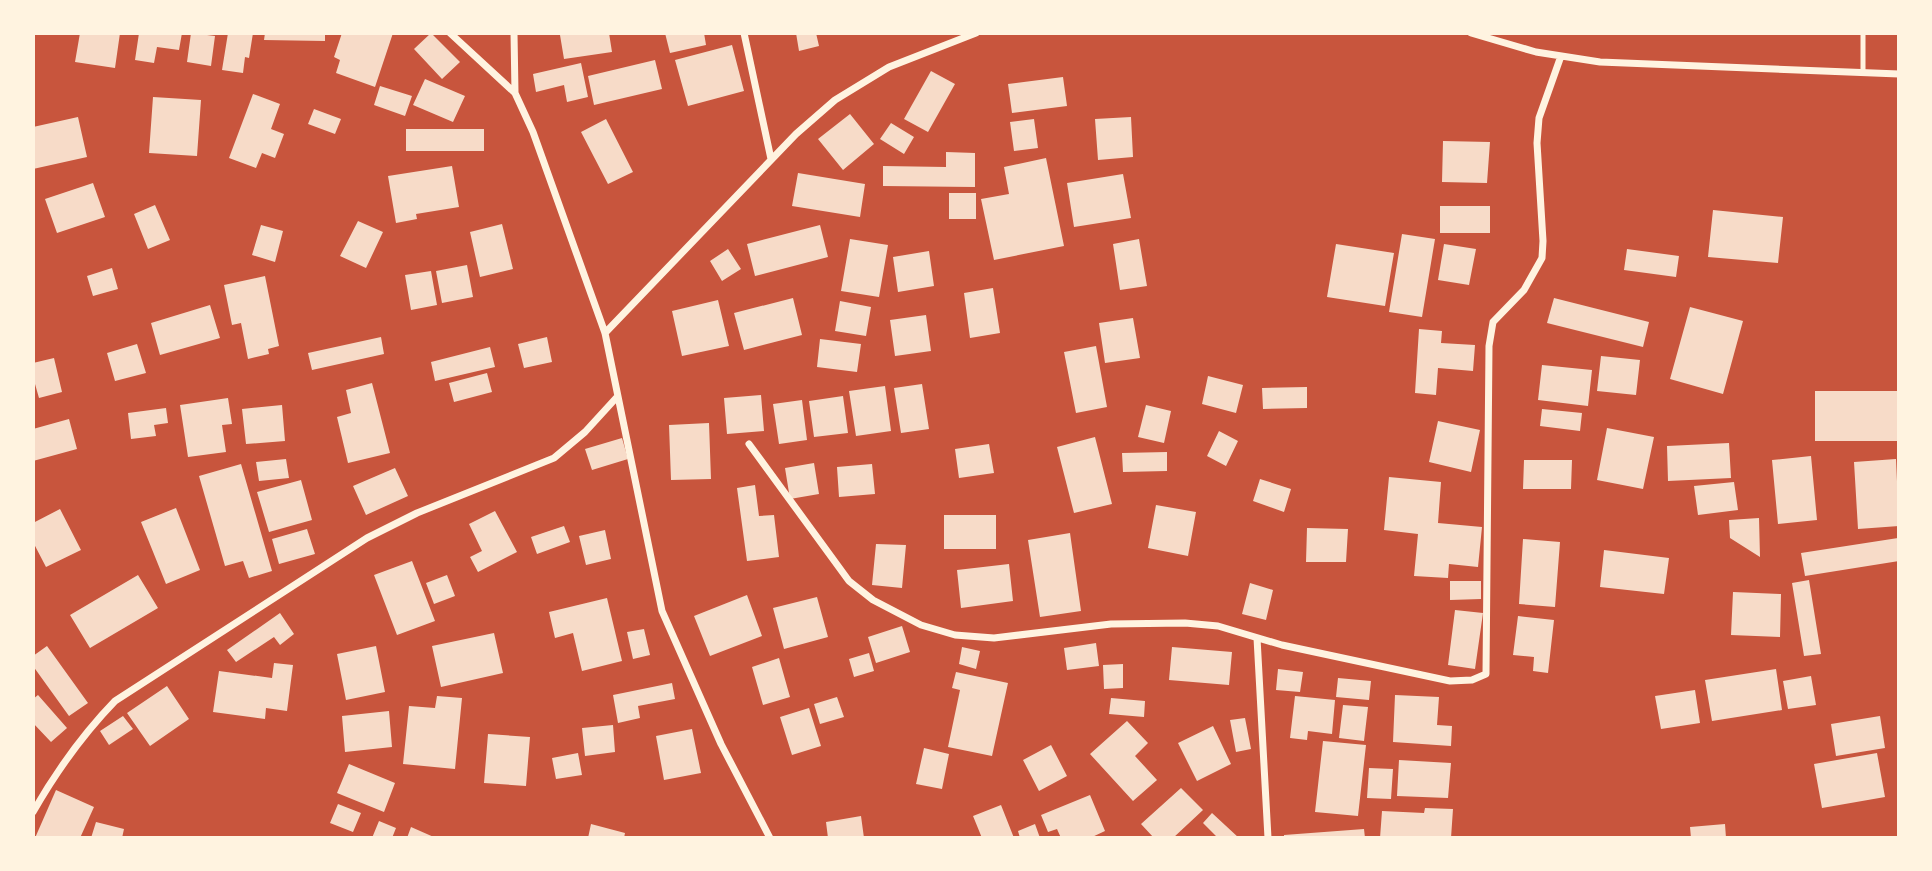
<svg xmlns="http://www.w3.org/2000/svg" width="1932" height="871" viewBox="0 0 1932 871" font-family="'Fira Sans',sans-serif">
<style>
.building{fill:#f7dbc8}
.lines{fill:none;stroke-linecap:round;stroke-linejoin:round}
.service{stroke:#fff3e0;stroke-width:5}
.minor{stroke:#fff3e0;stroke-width:7}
</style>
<rect width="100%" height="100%" fill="#c8553d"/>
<path class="building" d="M80 33H120L115 68 75 62Z
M139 33H182L179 50 157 47 154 63 135 60Z
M191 33 215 36 211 66 187 62Z
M228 33H253L249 58 245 57 243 73 222 70Z
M265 33H325V41L264 40Z
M342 33H393L375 87 336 73 340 60 334 57Z
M431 33 460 62 442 79 414 49Z
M569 33H609L612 52 564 59 560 35Z
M665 33H704L706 45 670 53Z
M796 33H816L819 46 799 51Z
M732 45 744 91 688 106 675 60Z
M655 60 662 89 594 105 588 76Z
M581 63 588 97 567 102 564 85 536 92 533 74Z
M931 71 955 84 928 132 904 119Z
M1063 77 1067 106 1012 113 1008 84Z
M425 79 465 96 453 122 413 105Z
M380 86 412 96 405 116 374 105Z
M253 94 280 104 271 129 284 134 275 158 262 153 256 168 229 158Z
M153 97 201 100 197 156 149 153Z
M314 109 341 119 335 134 308 124Z
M850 114 874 144 843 170 818 139Z
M78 117 87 157 33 169V127Z
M1131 117 1133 157 1098 160 1095 119Z
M606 119 633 172 608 184 581 132Z
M1034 119 1038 148 1014 151 1010 122Z
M891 123 914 137 904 154 880 139Z
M406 129H484V151H406Z
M1443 141 1490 142 1487 183 1442 182Z
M946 152 975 153V187L883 186V166L946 167Z
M1046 158 1064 246 994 260 981 199 1009 194 1004 167Z
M452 166 459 207 416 214 417 219 396 223 388 176Z
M798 173 865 184 860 217 792 206Z
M1123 174 1131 218 1074 227 1067 183Z
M93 183 105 217 57 233 45 199Z
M949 193H976V219H949Z
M155 205 170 240 148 249 134 214Z
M1440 206H1490V233H1440Z
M1713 210 1783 217 1778 263 1708 257Z
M358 221 383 232 366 268 340 256Z
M502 224 513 269 480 277 470 232Z
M261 225 283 231 275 262 252 255Z
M820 225 828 257 755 276 747 244Z
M1402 234 1435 239 1422 317 1389 312Z
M850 239 888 245 879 297 841 291Z
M1139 239 1147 286 1120 290 1113 244Z
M1336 244 1394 253 1385 306 1327 297Z
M1444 244 1476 249 1469 285 1438 280Z
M728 249 741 269 722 281 710 261Z
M1627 249 1679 256 1676 277 1624 270Z
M929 251 934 286 898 292 893 257Z
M467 265 473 297 442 303 436 271Z
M112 268 118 289 93 296 87 276Z
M431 271 437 305 411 310 405 275Z
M265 276 279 346 268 349 269 354 248 359 241 323 232 325 224 285Z
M993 288 1000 333 970 338 964 293Z
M793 298 802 335 744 350 734 313Z
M1554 298 1649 322 1643 347 1547 323Z
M718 300 729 346 682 356 672 311Z
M840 301 871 307 866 336 835 331Z
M210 305 220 338 160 355 151 323Z
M1690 307 1743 321 1723 394 1670 379Z
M926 315 931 351 895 356 890 320Z
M1133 318 1140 358 1105 363 1099 323Z
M1419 329 1442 331 1441 343 1475 345 1473 371 1438 368 1436 395 1415 393Z
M381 337 384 354 312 370 308 353Z
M547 337 552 362 524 368 518 344Z
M820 339 861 344 857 372 817 367Z
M137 344 146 373 115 381 107 353Z
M1096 346 1107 407 1076 413 1064 352Z
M490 347 495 367 435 381 431 362Z
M1601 356 1640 360 1636 395 1597 391Z
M54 358 62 392 39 398 35 384 33 385V363Z
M1542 365 1592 370 1588 406 1538 400Z
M487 373 492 392 454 402 449 383Z
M1208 376 1243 385 1236 413 1202 404Z
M372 383 390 453 348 463 337 417 351 413 346 390Z
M922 384 929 429 901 433 894 388Z
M885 386 891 431 856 436 849 391Z
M1307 387V408L1263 409 1262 388Z
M1815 391H1899L1898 441H1815Z
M761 395 764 431 727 434 724 398Z
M843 396 848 433 814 437 809 401Z
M228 398 232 424 222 425 226 452 188 457 180 405Z
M802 400 807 440 779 444 773 404Z
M282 405 285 441 246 444 242 409Z
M1146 405 1171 411 1164 443 1138 437Z
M166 408 168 423 154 425 156 436 131 439 128 413Z
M1542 409 1582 413 1580 431 1540 426Z
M69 419 77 449 33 461V429Z
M1438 421 1480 430 1471 472 1429 462Z
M709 423 711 479 671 480 669 425Z
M1607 428 1654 437 1643 489 1597 480Z
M1219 431 1238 441 1226 466 1207 456Z
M1095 437 1112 504 1074 513 1057 447Z
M622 438 628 459 592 470 585 449Z
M1729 443 1731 478 1668 481 1667 446Z
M989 444 994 473 959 478 955 449Z
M1167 452V471L1123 472 1122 453Z
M1811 456 1817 520 1778 524 1772 460Z
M286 459 289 478 259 481 256 462Z
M1896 459 1899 526 1858 529 1854 462Z
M1524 460H1572L1571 489H1523Z
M814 463 819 494 790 499 785 468Z
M241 464 272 571 249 578 243 561 225 566 199 476Z
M872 464 875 494 839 497 837 467Z
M395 468 408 496 366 515 353 486Z
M1389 477 1441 482 1438 523 1482 527 1478 567 1449 564 1448 578 1414 576 1418 534 1384 530Z
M1260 479 1291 489 1284 512 1253 501Z
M301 480 312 520 269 532 257 492Z
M1734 482 1738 510 1698 515 1694 486Z
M755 485 759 516 774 515 779 557 747 561 737 488Z
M1156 505 1196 512 1188 556 1148 548Z
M176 508 200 570 166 584 141 522Z
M60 509 81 550 46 567 33 542V523Z
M495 511 517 552 478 572 470 557 482 551 469 524Z
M944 515H996V549H944Z
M1759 518 1760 557 1730 538 1729 520Z
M564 526 570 542 537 554 531 537Z
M1307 528 1348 529 1346 562H1306Z
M307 529 315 554 279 564 272 539Z
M605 530 611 559 586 565 579 536Z
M1070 533 1081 611 1040 617 1028 540Z
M1898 538 1899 561 1805 576 1801 553Z
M1523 539 1560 542 1555 607 1519 604Z
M876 544 906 545 902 588 872 585Z
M1604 550 1669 558 1664 594 1600 587Z
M412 561 435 621 397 635 374 575Z
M1009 564 1013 601 961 608 957 570Z
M138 575 158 608 90 648 70 615Z
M447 575 455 596 434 604 426 583Z
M1809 580 1821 654 1804 656 1792 583Z
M1450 581H1481V599L1450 600Z
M1250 583 1273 590 1266 620 1242 614Z
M1733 592 1781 594 1780 637 1731 635Z
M747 595 762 636 710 656 694 616Z
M817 597 828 637 784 649 773 608Z
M607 598 622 661 582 671 573 633 555 638 549 612Z
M1455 610 1483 613 1475 669 1448 665Z
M280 613 294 634 280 645 274 637 236 662 227 650Z
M1518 616 1554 620 1548 673 1533 671 1534 657 1513 655Z
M902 626 910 652 876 663 868 637Z
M644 629 650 655 633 659 627 632Z
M494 633 503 673 441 687 432 646Z
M1096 643 1099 666 1067 670 1064 648Z
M47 646 88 703 69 716 33 666V656Z
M376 646 385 692 346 700 337 654Z
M962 647 980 651 976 669 959 664Z
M1172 647 1232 652 1229 685 1169 680Z
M869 653 874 671 854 677 849 659Z
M779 658 790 697 763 705 752 667Z
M274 663 293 665 287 711 266 708 265 719 213 712 219 671 272 678Z
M1123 664V688L1104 689 1103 665Z
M1278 669 1303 672 1300 692 1276 690Z
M1776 669 1782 710 1712 721 1705 680Z
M956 672 1008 683 992 756 948 747 960 690 952 688Z
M1811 676 1816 705 1788 709 1783 681Z
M1338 678 1371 681 1369 700 1336 697Z
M672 683 675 699 638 706 640 718 618 723 613 695Z
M167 686 189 719 150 746 127 713Z
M1695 690 1700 723 1661 729 1655 696Z
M38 695 67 728 51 742 33 723V699Z
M1395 695 1439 697 1437 725 1452 726 1451 746 1393 742Z
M437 696 462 698 455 769 403 764 409 706 435 708Z
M1295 696 1335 700 1332 734 1308 731 1307 740 1290 738Z
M837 697 844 717 820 724 814 704Z
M1111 698 1145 701 1144 717 1109 714Z
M1343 705 1368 707 1364 741 1339 738Z
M809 708 821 746 792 755 780 717Z
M389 711 392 747 345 752 342 716Z
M123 716 133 729 109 745 100 731Z
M1880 716 1885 748 1836 756 1831 724Z
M1245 718 1251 749 1236 752 1230 720Z
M1127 721 1148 743 1135 756 1157 780 1133 801 1090 754Z
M613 725 615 752 585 756 582 728Z
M1213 726 1231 764 1197 781 1178 743Z
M692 729 701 773 664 780 656 736Z
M488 734 530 737 526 786 484 783Z
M1323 741 1366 745 1358 816 1315 812Z
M1051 745 1067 776 1039 791 1023 760Z
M924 748 949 754 942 789 916 784Z
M578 753 582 775 556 779 552 758Z
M1877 753 1885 797 1822 808 1814 764Z
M1399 760 1451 763 1448 798 1397 796Z
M349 764 395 783 384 812 337 793Z
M1369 768 1393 769 1391 799 1367 798Z
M1181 788 1203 810 1173 838H1154L1141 824Z
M56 790 94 807 80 838H35Z
M1090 795 1105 831 1090 838H1061L1057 829 1048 832 1041 815Z
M338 804 361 813 353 832 330 823Z
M1001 805 1014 838H982L973 816Z
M1425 808 1453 809 1451 838H1380L1382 811 1424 813Z
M1212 813 1239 838H1218L1203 823Z
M861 816 864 838H828L826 822Z
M379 821 396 828 392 838H372Z
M96 822 124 829 122 838H91Z
M591 824 625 833 624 838H588Z
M1035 824 1040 838H1020L1018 831Z
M1725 824 1726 838H1691L1690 827Z
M411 827 436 838H407Z
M1364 829 1365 838H1284V835Z"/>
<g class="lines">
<path class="service" d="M1863 72V33"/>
<path class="minor" d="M450 33 515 93
M514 33 515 93 533 132 605 333 662 611 721 744 770 838
M744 33 771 159
M1471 33 1536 52 1600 62 1899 74
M605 333 796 134 835 100 889 67 976 33
M749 444 849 581 873 600 921 625 955 635 994 638 1111 624 1185 623 1218 626 1282 645 1450 681 1472 680 1486 674 1489 346 1493 322 1524 290 1542 258 1543 241 1537 143 1539 118 1561 56
M1257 638 1268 838
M33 812C56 772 83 734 115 701L367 538 417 513 554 458 585 432 617 397"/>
</g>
<rect width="1932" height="871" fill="none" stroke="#fff3e0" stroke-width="70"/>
</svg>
